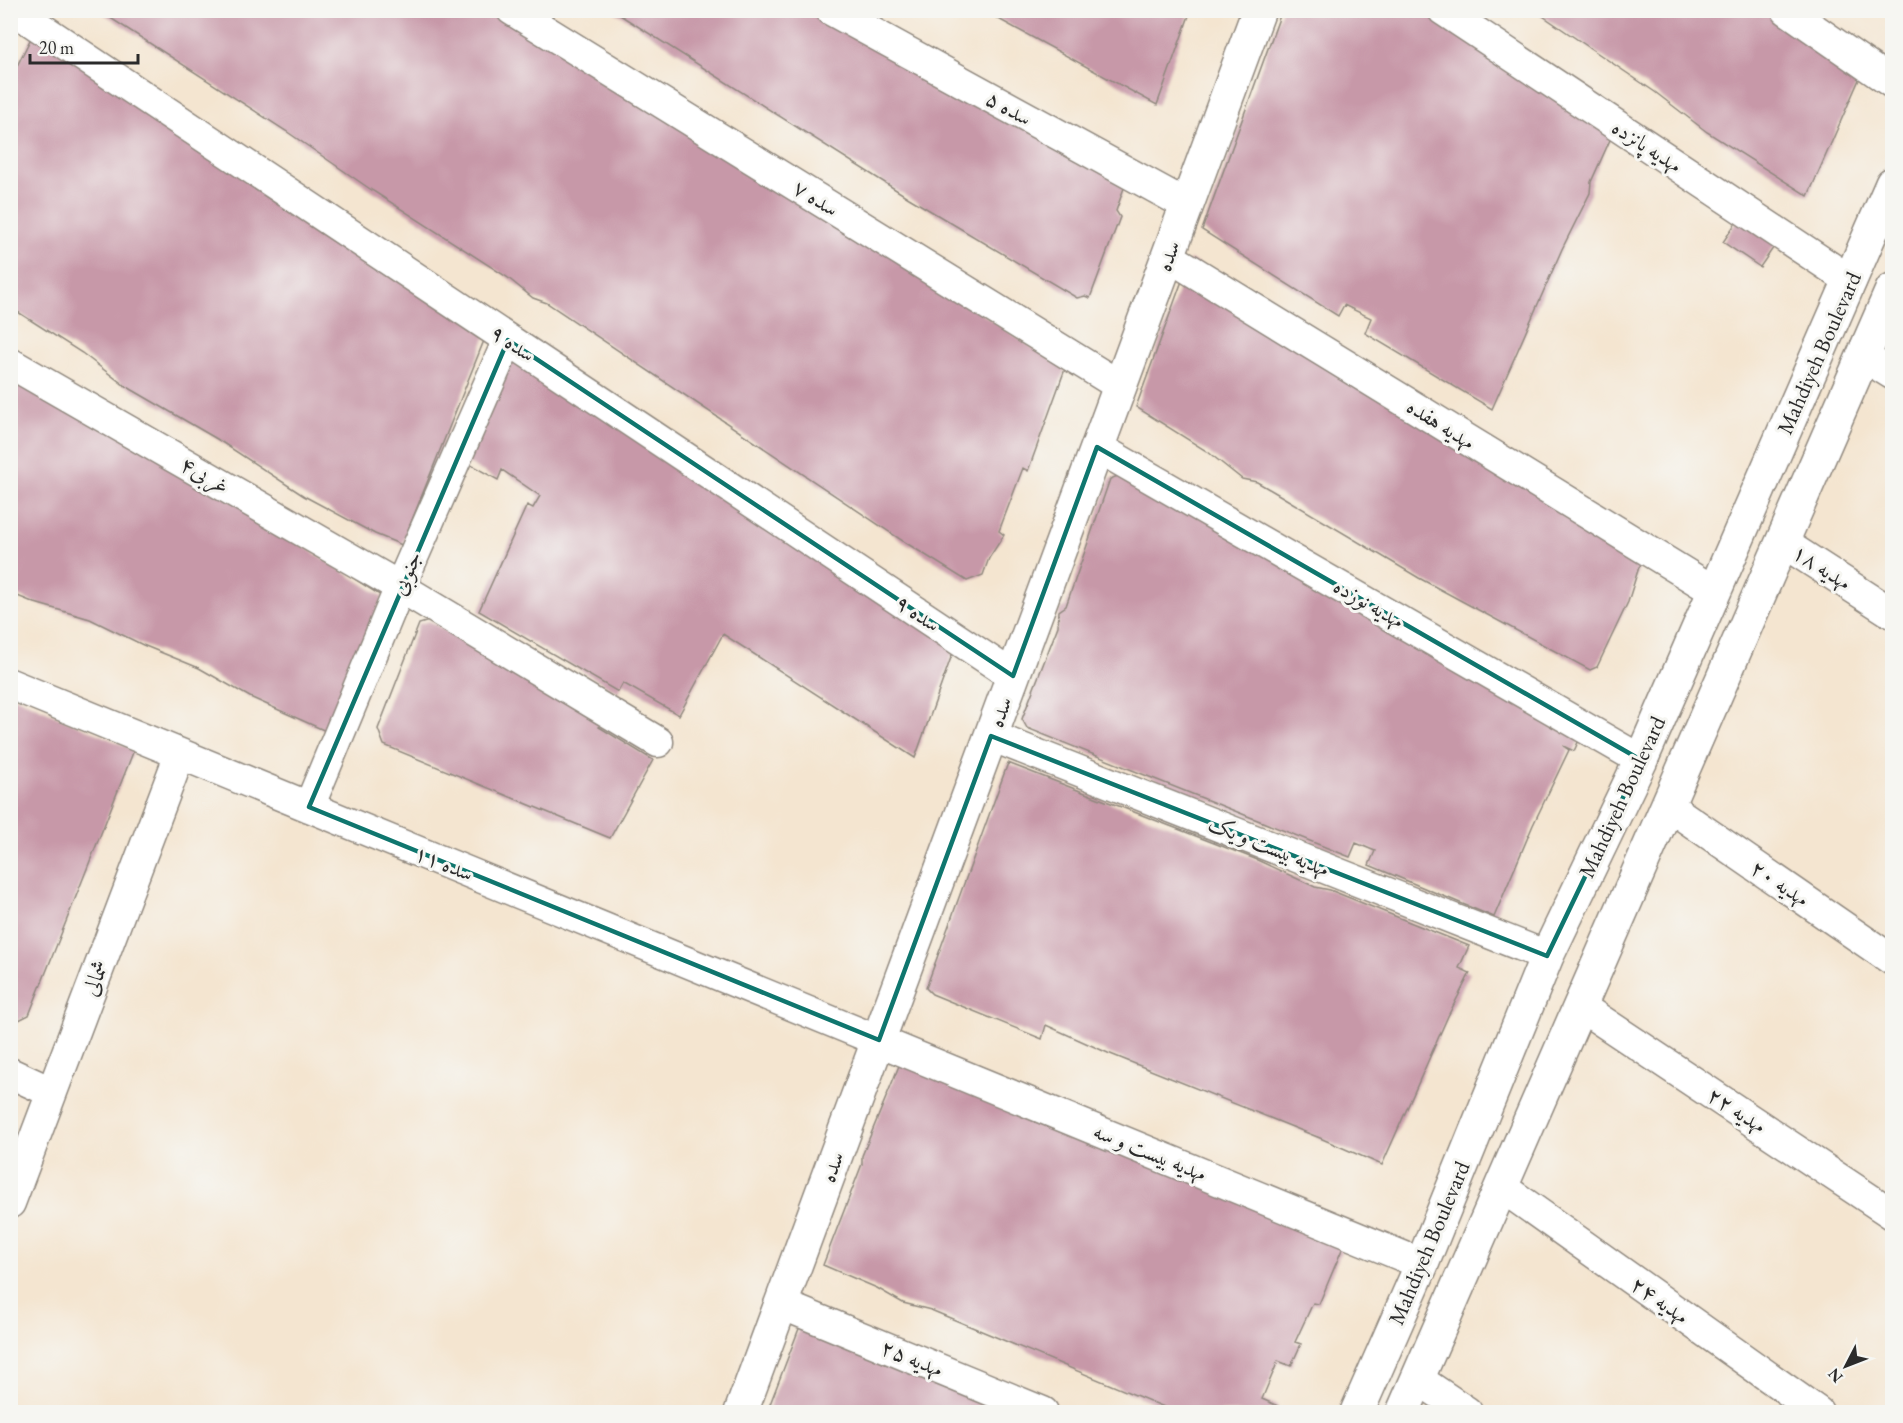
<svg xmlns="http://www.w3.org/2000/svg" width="1903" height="1423" viewBox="0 0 1903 1423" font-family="'EB Garamond',Amiri,serif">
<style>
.building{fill:#c798a8}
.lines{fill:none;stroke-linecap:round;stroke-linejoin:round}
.street-casing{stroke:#90887e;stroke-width:33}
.secondary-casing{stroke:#90887e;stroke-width:36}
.street{stroke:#fff;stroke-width:30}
.secondary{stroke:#fff;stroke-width:33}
.marked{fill:none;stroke:#0f766e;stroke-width:4.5;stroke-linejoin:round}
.labels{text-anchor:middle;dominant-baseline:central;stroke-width:6;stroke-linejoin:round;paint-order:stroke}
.street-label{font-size:22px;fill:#2b2b2b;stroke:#f6f6f2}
</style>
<rect width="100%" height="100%" fill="#f6f6f2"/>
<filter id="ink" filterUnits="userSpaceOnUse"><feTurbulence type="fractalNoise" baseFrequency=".0167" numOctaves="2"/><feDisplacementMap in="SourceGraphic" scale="12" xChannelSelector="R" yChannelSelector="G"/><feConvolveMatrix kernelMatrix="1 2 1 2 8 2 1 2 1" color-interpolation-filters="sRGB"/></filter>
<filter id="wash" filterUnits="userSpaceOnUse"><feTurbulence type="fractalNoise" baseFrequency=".008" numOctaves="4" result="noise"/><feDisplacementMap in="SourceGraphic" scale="24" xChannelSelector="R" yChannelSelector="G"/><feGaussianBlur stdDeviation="1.35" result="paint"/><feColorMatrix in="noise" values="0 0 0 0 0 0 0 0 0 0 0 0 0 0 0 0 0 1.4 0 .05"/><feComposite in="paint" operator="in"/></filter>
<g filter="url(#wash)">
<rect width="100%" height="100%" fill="#f4e5d0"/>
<g id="blocks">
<path class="building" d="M98 10H525L1065 369 1028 471 1023 468 999 531 1004 535 989 558 983 575 967 581 903 541 547 303 533 298 507 277 373 191 286 131Z
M612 10H820L1125 185 1116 211 1120 217 1090 298 1085 296 1077 298 909 198Z
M982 10H1191L1157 105Z
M1282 10H1438L1614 131 1591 182 1590 193 1562 249 1492 409 1365 333 1371 318 1344 305 1338 316 1202 230Z
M1534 10H1808L1871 52 1808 196 1707 132 1655 92Z
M38 24 493 318 402 545 375 534 304 496 217 439 124 385 82 353 10 307V80Z
M1741 215 1778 241 1760 267 1723 242Z
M1190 259 1643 563 1639 567 1628 602 1597 667 1590 670 1419 578 1276 493 1257 482 1242 479 1208 452 1136 407Z
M510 333 958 638 915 758 723 634 679 715 623 683 618 692 479 611 527 505 533 508 540 496 502 470 498 480 462 460Z
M10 358 383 597 328 732 250 697 199 668 143 645 90 619 35 603 10 593Z
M1128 472 1584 729 1574 751 1563 746 1569 750 1533 825 1494 917 1369 865 1375 851 1356 843 1350 857 1027 728 1022 719 1058 626 1059 611 1066 606 1110 479Z
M429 621 603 720 599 727 653 760 610 838 384 745 378 729 419 624Z
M10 695 134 750 29 1015 17 1021 10 1019Z
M1008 763 1255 859 1315 887 1330 890 1469 946 1459 968 1470 973 1448 1016 1382 1165 1320 1138 1108 1053 1046 1025 1042 1039 932 994 926 988Z
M901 1061 1346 1240 1319 1304 1313 1303 1295 1342 1301 1344 1291 1366 1278 1361 1262 1399 1278 1406 1275 1412H1176L931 1310 903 1303 877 1288 823 1265 862 1164V1156Z
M805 1313 1049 1406 1061 1412H767Z"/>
</g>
</g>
<g filter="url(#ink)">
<use href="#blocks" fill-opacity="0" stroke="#90887e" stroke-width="1.5"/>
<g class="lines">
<defs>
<path id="street" d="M14 10 1013 676
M512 10 1120 386
M831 10 1187 205
M1443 10 1851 281
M1787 10 1892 83
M1168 256 1714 591
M1863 356 1892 374
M10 363 400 587 658 742
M1097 447 1641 760
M1782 542 1892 613
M10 684 1422 1264
M991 736 1547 956
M1667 805 1892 960
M309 807 400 587 508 340
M1581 1007 1892 1214
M10 1073 51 1092
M1503 1188 1818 1412
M10 1203 180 754
M781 1304 1043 1412
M1418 1379 1467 1412"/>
<path id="secondary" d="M741 1412 1259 10
M1357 1412 1422 1264 1547 956 1641 760 1892 184
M1403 1412 1892 290"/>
</defs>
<use href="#street" class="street-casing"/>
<use href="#secondary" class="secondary-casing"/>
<use href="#street" class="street"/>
<use href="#secondary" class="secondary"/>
</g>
</g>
<path class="marked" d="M508 340 1013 676 1097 447 1641 760 1547 956 991 736 879 1040 309 807Z"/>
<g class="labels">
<g class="street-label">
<text transform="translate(1009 108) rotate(29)">سده ۵</text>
<text transform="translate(1647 146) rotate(33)">مهدیه پانزده</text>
<text transform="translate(816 198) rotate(32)">سده ۷</text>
<text transform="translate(1168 256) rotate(-70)">سده</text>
<text transform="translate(513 343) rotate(34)">سده ۹</text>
<text transform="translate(1819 353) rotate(-66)">Mahdiyeh Boulevard</text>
<text transform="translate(1441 424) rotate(32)">مهدیه هفده</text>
<text transform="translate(205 475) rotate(30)">غربی۴</text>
<text transform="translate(1822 567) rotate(33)">مهدیه ۱۸</text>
<text transform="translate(406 573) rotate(-67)">جنوبی</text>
<text transform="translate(1369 603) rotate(30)">مهدیه نوزده</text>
<text transform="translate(918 613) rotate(34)">سده ۹</text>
<text transform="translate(1000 712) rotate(-70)">سده</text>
<text transform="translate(1622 797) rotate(-65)">Mahdiyeh Boulevard</text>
<text transform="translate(1269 846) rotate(22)">مهدیه بیست و یک</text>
<text transform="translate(444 863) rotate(22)">سده ۱۱</text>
<text transform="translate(1780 883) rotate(34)">مهدیه ۲۰</text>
<text transform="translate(95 978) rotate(-69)">شمالی</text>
<text transform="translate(1737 1110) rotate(33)">مهدیه ۲۲</text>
<text transform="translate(1150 1152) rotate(22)">مهدیه بیست و سه</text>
<text transform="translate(832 1167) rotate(-70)">سده</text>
<text transform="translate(1429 1243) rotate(-67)">Mahdiyeh Boulevard</text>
<text transform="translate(1660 1300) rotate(35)">مهدیه ۲۴</text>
<text transform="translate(912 1358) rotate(22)">مهدیه ۲۵</text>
</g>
</g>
<rect width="1903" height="1423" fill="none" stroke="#f6f6f2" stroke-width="36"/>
<g transform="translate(1846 1366) rotate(228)" stroke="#f6f6f2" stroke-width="4.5" paint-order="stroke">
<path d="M0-4.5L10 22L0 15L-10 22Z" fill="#2b2b2b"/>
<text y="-9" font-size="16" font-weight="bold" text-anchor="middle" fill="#2b2b2b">N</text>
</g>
<path d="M30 54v9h108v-9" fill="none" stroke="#2b2b2b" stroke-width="3"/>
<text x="39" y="54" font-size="18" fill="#2b2b2b" stroke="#f6f6f2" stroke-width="4.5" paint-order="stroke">20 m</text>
</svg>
